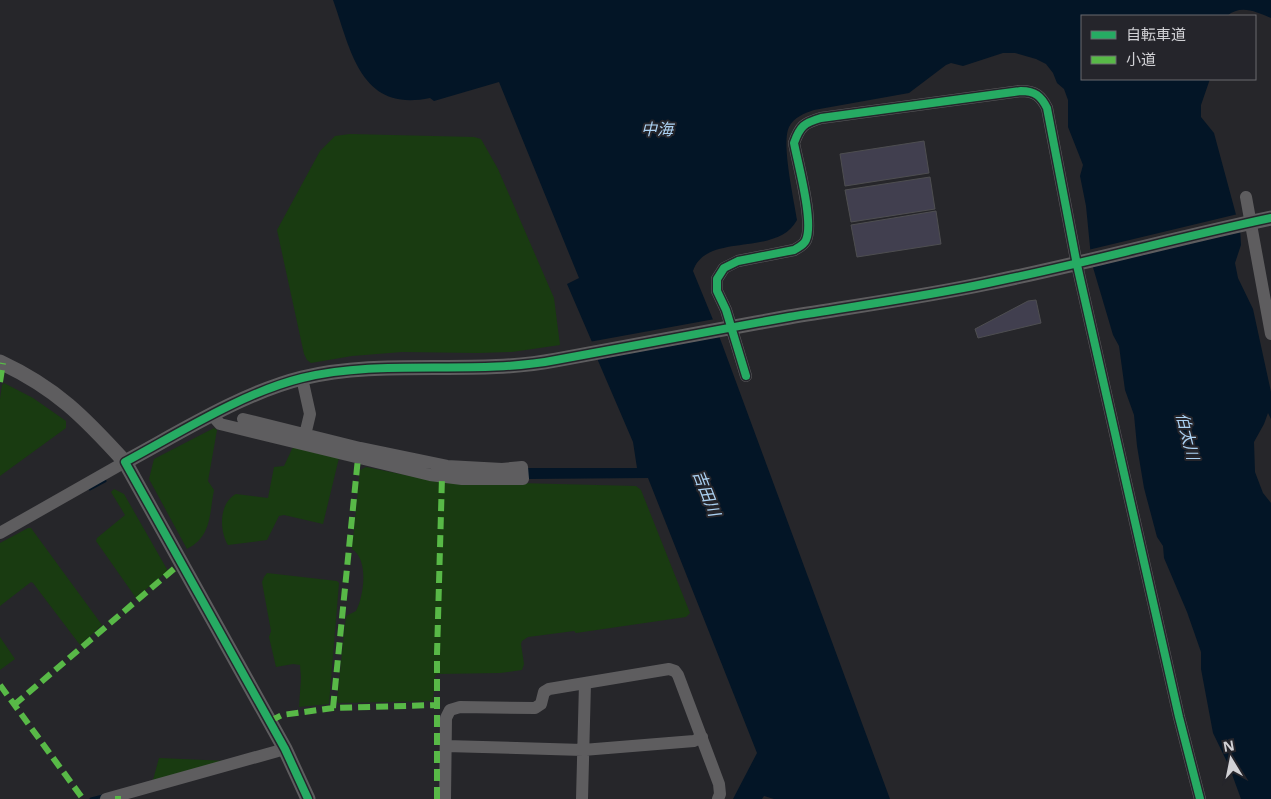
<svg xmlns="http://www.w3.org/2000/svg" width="1271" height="799" viewBox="0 0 1271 799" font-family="'Noto Sans','Noto Sans JP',sans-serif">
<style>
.green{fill:#193b11}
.water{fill:#031526}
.pier{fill:#26262a}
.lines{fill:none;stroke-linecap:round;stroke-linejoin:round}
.stream{stroke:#031526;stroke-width:3}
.building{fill:#413f4f;stroke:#4e4e51}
.minor{stroke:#5e5d5f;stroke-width:12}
.tertiary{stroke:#5e5d5f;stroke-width:15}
.quiet{stroke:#58b947;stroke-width:6;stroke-dasharray:12 6;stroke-linecap:butt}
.cycleway-casing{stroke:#25252b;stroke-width:11}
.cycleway{stroke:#26ab63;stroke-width:8}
.labels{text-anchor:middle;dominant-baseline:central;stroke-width:4;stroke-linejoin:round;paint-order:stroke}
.water-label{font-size:16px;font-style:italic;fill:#abd1f2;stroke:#25252b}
</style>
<rect width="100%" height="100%" fill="#26262a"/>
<path class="green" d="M350 134 474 137 481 139 498 169 554 298 560 345 512 352 478 353 402 352 352 356 311 363 307 360 304 354 277 230 320 151 335 136Z
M4 383 33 398 66 421V428L0 476V399L2 385Z
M214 428 217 430 208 481 214 490C209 515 212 536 187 549L149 479 154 459Z
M294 447 339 458 323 524 284 515 279 516 267 540 228 545C219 530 219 503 236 494L268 498 274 467 284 466 292 449Z
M366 467 435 481 636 486 641 490 690 613 686 617 576 633 574 631 528 637 522 641 521 644 524 664 522 670 500 673 438 674 435 676 433 701 338 703 337 700 346 616 356 611C364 595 369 560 352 549L360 470Z
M114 489 124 494 168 571 136 598 96 541 97 538 125 515 111 492Z
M28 528H31L102 625 80 645 33 583 31 582 0 606V543Z
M267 573 337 581 339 583 329 704 299 707 301 678 300 665 293 664 276 667 269 637 271 631 262 582 264 577Z
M0 637 15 659 0 670Z
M159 758 228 761 153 780Z"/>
<path class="water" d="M333 0H1271V18C1256 12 1241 4 1227 16H1082V79H1210L1201 105V117L1214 133 1238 222 1091 257 1086 206 1080 176 1083 165 1068 127V100L1064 89 1057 83 1053 73 1046 64 1036 59 1015 53H1003L963 66 951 63 946 65 909 93 814 110C805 113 794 117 789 127 781 143 794 200 797 220 777 258 706 231 693 271L716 327 595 349 567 284 579 278 499 82 434 101 430 98C360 113 351 50 333 0Z
M1240 227 1241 245 1235 263 1238 278 1253 309 1271 392V419L1268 413 1264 424 1254 442 1255 472 1263 493 1271 503V799H1241L1229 766 1213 733 1201 669V652L1187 612 1164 558 1163 546 1157 537 1144 488 1137 446 1134 415 1125 390 1119 346 1113 335 1092 264Z
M718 333 890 799H774L764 796 762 799H733L757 753 648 478 527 479V468H637L633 442 596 356Z"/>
<path class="pier" d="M1238 214 1240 222 1089 258 1088 250Z
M715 319 718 327 593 351 589 342Z"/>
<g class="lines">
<path class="stream" d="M90 489 105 481
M91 799 103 796"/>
</g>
<path class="building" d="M924 141 929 173 845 186 840 154Z
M930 177 935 209 851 222 845 190Z
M936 211 941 244 857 257 851 225Z
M1036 300 1041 323 978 338 975 329 1028 301Z"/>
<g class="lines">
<path class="minor" d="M1246 197 1271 334
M746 376 726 310 717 291V279L724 268 738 261 794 250C799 247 804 245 806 240 814 222 798 164 794 143 800 126 804 123 821 118L1021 91C1035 91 1041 96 1047 108L1077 265 1179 717 1200 799
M302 378 310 414 305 435
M212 415 220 424 430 475 462 479H523L522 467 502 469
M243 419 360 448 447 466 502 469V477
M0 533 125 462
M446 746 583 750 694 741 702 737
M106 799 285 749
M445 799 446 718 450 710 460 707 535 708 541 704 544 692 549 689 669 669 675 671 678 675 719 784 720 794 718 799
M582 799 585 683"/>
<path class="tertiary" d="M0 362C56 388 84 417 125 462
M308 799 285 749 125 462C179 433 242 393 302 378 385 358 472 376 556 360 633 346 711 331 789 317 855 306 922 297 988 283 1083 264 1176 238 1271 218"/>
<path class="quiet" d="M0 382 3 363
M0 685 83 799
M14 705 182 562
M333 708 358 458
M270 721 282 715 333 708 437 705
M118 799V796
M437 799V654L442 477"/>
<defs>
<path id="cycleway" d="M746 376 726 310 717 291V279L724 268 738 261 794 250C799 247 804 245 806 240 814 222 798 164 794 143 800 126 804 123 821 118L1021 91C1035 91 1041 96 1047 108L1077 265 1179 717 1200 799
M308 799 285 749 125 462C179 433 242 393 302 378 385 358 472 376 556 360 633 346 711 331 789 317 855 306 922 297 988 283 1083 264 1176 238 1271 218"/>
</defs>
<use href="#cycleway" class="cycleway-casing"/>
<use href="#cycleway" class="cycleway"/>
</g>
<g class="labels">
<g class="water-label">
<text x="657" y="129">中海</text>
<text transform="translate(1188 436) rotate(76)">伯太川</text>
<text transform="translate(707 493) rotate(69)">吉田川</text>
</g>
</g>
<rect x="1081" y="15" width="175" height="65" fill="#25252b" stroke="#6a6a6f"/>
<rect x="1091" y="31" width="25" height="8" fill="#26ab63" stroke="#6a6a6f"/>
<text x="1126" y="40" font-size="15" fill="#d1d1d5">自転車道</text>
<rect x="1091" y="56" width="25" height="8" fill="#58b947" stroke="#6a6a6f"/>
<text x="1126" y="65" font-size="15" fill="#d1d1d5">小道</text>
<g transform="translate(1231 759) rotate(350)" stroke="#25252b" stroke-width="4" paint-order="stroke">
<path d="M0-4L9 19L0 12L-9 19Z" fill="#d1d1d5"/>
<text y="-8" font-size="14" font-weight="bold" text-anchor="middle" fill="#d1d1d5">N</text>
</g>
</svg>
